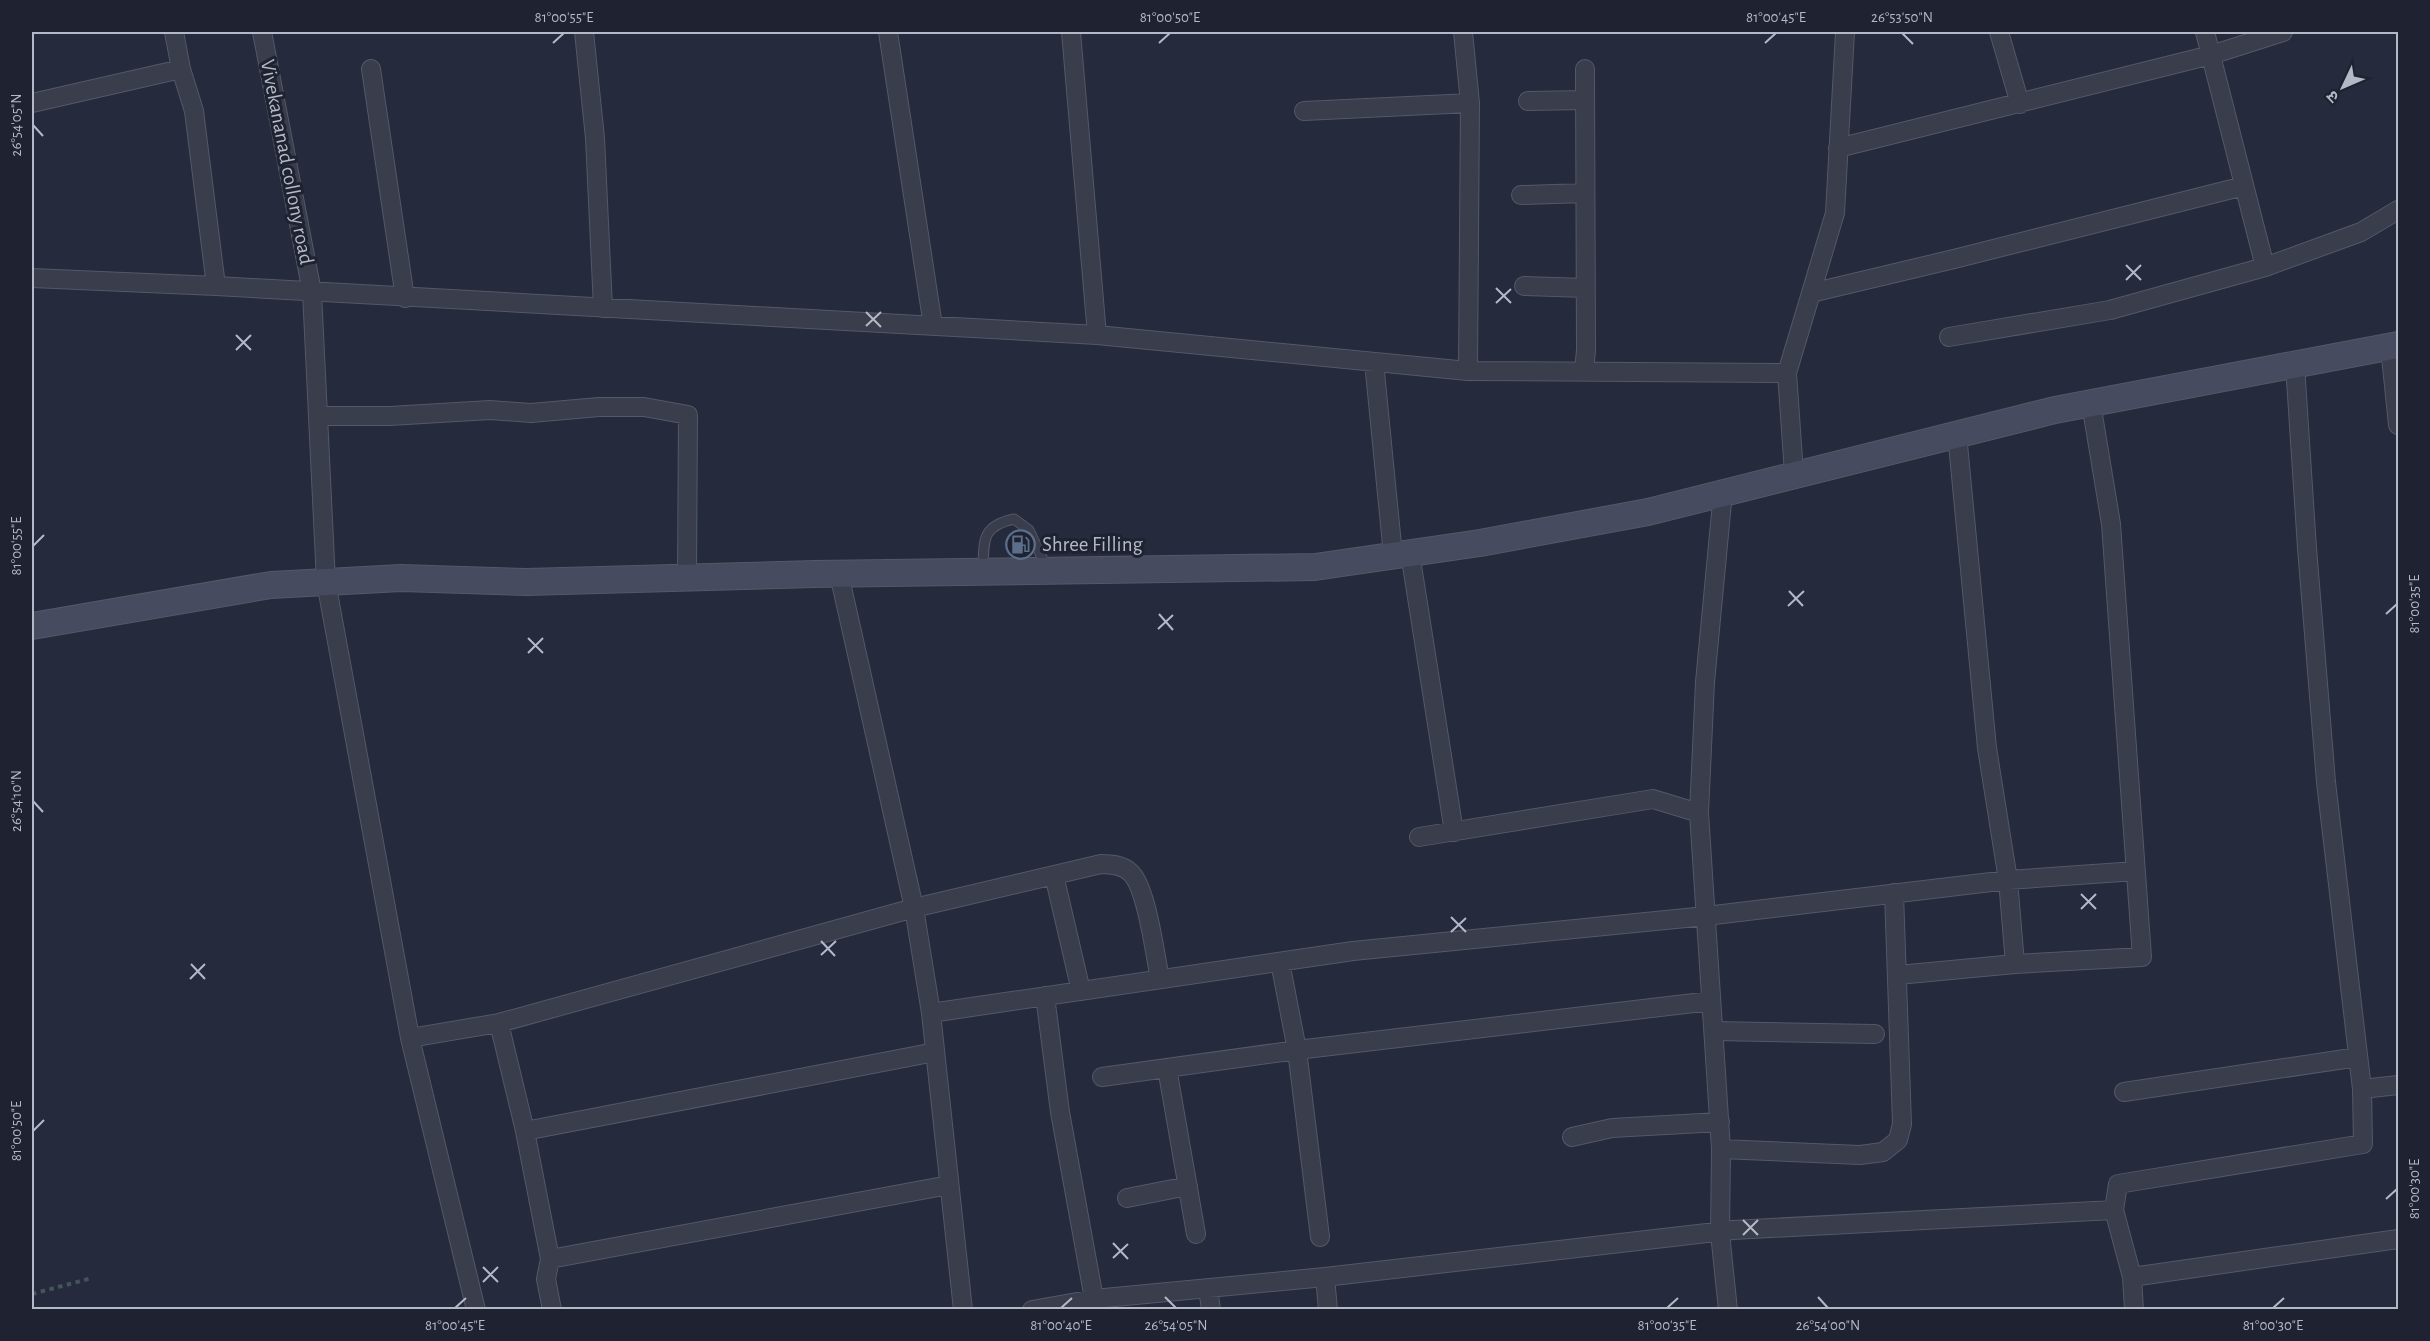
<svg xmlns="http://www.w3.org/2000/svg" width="2430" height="1341" viewBox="0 0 2430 1341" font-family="'Alegreya Sans','Noto Sans Devanagari',sans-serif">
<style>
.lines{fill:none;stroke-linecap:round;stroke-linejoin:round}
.lane-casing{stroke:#545867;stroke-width:11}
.street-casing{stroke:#545867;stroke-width:20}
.secondary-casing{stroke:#545867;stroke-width:28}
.path{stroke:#45535a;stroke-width:4;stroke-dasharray:4.5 4.5;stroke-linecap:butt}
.lane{stroke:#393d4c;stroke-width:9}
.street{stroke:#393d4c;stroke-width:18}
.secondary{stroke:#474b5f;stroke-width:26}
.ticks{fill:none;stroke:#b4b8c7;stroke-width:2}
.labels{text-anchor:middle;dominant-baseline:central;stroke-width:6;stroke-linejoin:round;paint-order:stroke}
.street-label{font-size:21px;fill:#b4b8c7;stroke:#1e2231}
.poi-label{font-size:21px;fill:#b4b8c7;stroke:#1e2231;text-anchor:start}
.neatline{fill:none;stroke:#b4b8c7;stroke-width:2}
.ticks-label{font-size:15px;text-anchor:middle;fill:#b4b8c7}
</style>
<rect width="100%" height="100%" fill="#252a3c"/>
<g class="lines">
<defs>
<path id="lane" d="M983 570C984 541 981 526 1014 519L1029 530 1047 568"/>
<path id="street" d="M174 32 181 69 194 111 216 286
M262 32 312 292 326 582 410 1038 476 1310
M584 32 595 138 603 308
M888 32 933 326
M1071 32 1097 335
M1463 32 1470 103 1468 371
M1999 32 2020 104
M2205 32 2265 267
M371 69 405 298
M1528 101 1585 100
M32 103 181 69
M1304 111 1470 103
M1838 148 2211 55 2283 32
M1521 195 1585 193
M32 278 216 286 1097 335 1468 371 1787 373
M1524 286 1585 288
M1811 293 1954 259 2244 186
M1949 337 2110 310 2265 267 2361 232 2398 210
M2390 347 2398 425
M1374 362 1393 555
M2295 365 2307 548 2326 782 2362 1089 2398 1085
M1584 371 1586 350 1585 69
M318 416H390L490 410 531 413 599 407H644L688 415 687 577
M1957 434 1987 748 2008 880 2015 964
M1794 473 1787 373 1835 213 1845 32
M1723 492 1705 682 1699 813 1721 1149 1720 1233 1728 1310
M1410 553 1454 832
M839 574 914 908 931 1013 963 1310
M1419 837 1653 799 1699 813
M1054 875 1081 991
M1898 975 2015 964 2142 957 2111 524 2091 403
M1045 996 1060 1112 1094 1299
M931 1013 1353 951 1706 916 2008 880 2136 871
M499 1023 525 1131 935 1052
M1714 1031 1875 1034
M410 1038 499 1023 914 908 1101 864C1112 864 1123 865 1131 873 1147 889 1155 955 1160 979
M1167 1068 1196 1234
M1102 1077 1297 1050 1280 962
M2124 1092 2358 1057
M525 1131 550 1259 546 1279 552 1310
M1572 1137 1612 1128 1720 1122
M1721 1149 1860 1155 1883 1152 1898 1140 1902 1124 1894 893
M1127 1198 1188 1186
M1320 1237 1297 1050 1711 1001
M550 1259 949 1185
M1325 1277 1328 1310
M2132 1277 2398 1239
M1208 1288 1211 1310
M1032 1310 1094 1299 1325 1277 1733 1230 2114 1210
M2134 1310 2132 1277 2114 1210 2118 1184 2363 1144 2362 1089"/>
<path id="secondary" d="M32 626 271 585 401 578 526 582 815 574 1315 567 1480 543 1648 512 2055 410 2398 345"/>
</defs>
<use href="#lane" class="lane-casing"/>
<use href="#street" class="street-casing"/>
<use href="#secondary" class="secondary-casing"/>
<path class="path" d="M32 1294 92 1278"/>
<use href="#lane" class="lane"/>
<use href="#street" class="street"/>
<use href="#secondary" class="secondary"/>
</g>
<path class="ticks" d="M1902 33 1913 44M553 43 564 33M1159 43 1170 33M1765 43 1776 33M33 125 43 136M2126 265 2141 280M2126 280 2141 265M1496 288 1511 303M1496 303 1511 289M866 312 881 327M866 326 881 312M236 335 251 350M236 350 251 335M33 546 44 535M1789 591 1803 606M1788 606 1804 591M1159 614 1173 630M2386 614 2397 604M1158 629 1173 615M528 638 543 653M528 653 543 638M33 801 43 812M2081 894 2096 909M2081 909 2096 894M1451 917 1466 932M1451 932 1466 918M821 941 835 956M821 955 836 941M191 964 205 979M190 979 205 964M33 1131 44 1120M2386 1199 2397 1189M1743 1220 1758 1235M1743 1235 1758 1220M1113 1243 1128 1259M1113 1258 1128 1244M483 1267 498 1282M483 1282 498 1267M1165 1297 1176 1308M1818 1297 1828 1308M455 1308 466 1298M1061 1308 1072 1298M1667 1308 1678 1298M2273 1308 2284 1298"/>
<defs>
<symbol id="fuel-ring" viewBox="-11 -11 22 22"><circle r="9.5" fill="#1e2231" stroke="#5c6f8a" stroke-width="1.5"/><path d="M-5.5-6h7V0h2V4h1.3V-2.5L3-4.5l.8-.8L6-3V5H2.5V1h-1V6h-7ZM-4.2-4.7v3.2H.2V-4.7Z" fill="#5c6f8a"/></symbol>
</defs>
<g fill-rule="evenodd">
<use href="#fuel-ring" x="1004" y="528" width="33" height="33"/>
</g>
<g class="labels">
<g class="street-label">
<text transform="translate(287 162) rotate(79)">Vivekananad collony road</text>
</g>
<g class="poi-label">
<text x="1042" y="544">Shree Filling</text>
</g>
</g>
<rect width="2430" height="1341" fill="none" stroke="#1e2231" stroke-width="66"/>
<g transform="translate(2343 87) rotate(226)" stroke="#1e2231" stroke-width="4.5" paint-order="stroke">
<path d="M0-4.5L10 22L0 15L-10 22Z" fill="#b4b8c7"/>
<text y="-9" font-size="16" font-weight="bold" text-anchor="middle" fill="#b4b8c7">उ</text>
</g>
<rect x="33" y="33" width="2364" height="1275" class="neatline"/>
<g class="ticks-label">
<text x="564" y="22">81°00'55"E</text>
<text x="1170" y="22">81°00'50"E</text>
<text x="1776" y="22">81°00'45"E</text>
<text x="1902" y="22">26°53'50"N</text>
<text transform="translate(16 125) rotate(-90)" y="5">26°54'05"N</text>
<text transform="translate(16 546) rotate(-90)" y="5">81°00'55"E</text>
<text transform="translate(2414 604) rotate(-90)" y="5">81°00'35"E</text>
<text transform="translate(16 801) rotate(-90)" y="5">26°54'10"N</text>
<text transform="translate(16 1131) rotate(-90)" y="5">81°00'50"E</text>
<text transform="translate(2414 1189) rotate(-90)" y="5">81°00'30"E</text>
<text x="455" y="1330">81°00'45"E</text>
<text x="1061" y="1330">81°00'40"E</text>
<text x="1176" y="1330">26°54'05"N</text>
<text x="1667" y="1330">81°00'35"E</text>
<text x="1828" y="1330">26°54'00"N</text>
<text x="2273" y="1330">81°00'30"E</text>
</g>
</svg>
